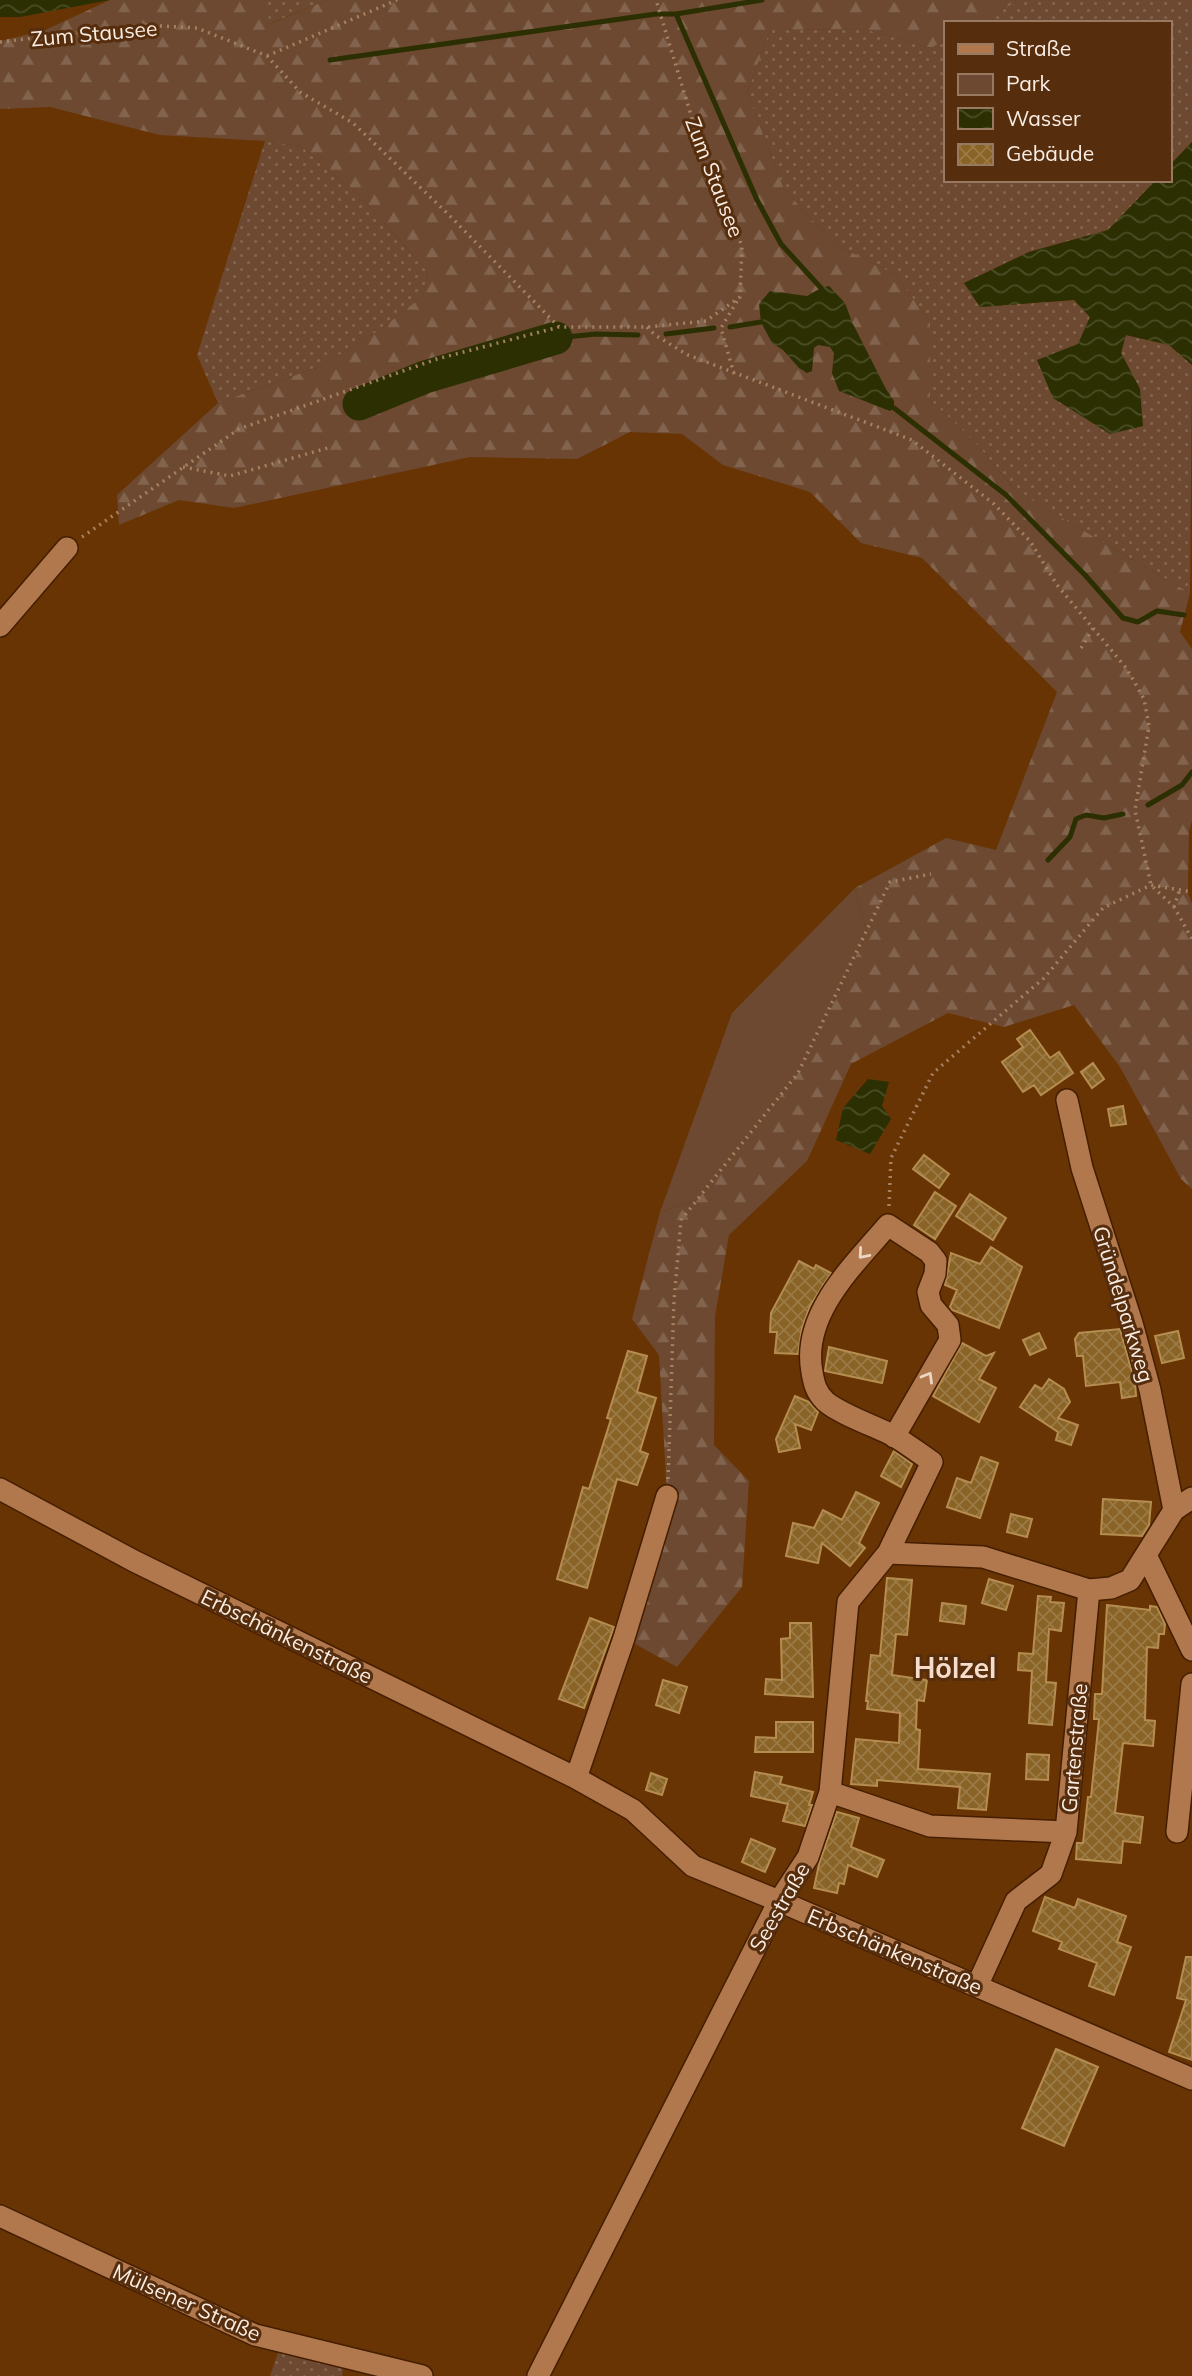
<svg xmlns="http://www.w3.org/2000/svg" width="1192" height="2376" viewBox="0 0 1192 2376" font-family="Mulish,sans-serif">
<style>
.grass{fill:url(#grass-dots)}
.forest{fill:url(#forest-firs)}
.green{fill:#6c4930}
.water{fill:url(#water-waves)}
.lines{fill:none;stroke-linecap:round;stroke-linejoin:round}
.stream{stroke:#2b2f01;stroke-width:5}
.river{stroke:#2b2f01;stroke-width:33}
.building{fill:url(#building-cross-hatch);stroke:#b58d51;stroke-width:2}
.minor-casing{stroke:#451e00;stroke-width:24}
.path{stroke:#a58161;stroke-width:3.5;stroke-dasharray:2 5;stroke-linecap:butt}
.minor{stroke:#b1784e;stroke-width:21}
.oneway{stroke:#ebd6c6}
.labels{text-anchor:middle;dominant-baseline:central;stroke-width:6;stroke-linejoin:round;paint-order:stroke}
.street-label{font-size:21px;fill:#faede4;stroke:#562e0d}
.district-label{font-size:28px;font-weight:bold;fill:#f6dccb;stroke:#562e0d}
</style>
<defs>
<pattern id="grass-dots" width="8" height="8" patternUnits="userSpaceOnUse" patternTransform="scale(1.75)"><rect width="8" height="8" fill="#6c4930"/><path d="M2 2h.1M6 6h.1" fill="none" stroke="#82644e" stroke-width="1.8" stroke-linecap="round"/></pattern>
<pattern id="forest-firs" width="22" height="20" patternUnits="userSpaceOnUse" patternTransform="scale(1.75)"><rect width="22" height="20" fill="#6c4930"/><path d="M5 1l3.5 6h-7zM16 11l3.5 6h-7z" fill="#82644e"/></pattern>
<pattern id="water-waves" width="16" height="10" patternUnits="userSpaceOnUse" patternTransform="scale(1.75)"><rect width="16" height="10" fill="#2b2f01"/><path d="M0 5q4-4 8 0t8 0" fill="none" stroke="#4b4d26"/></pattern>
<pattern id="building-cross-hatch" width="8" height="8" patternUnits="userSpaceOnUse" patternTransform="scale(1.75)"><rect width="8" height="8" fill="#8a6326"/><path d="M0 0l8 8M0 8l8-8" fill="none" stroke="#9b7a45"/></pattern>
</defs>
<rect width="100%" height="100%" fill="#683404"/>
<path class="grass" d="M258 0H327L271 23Z
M1020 0H1192V142L1169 166V23H978Z
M864 29 931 48 945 40V180H1156L1108 230 1029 252 964 283 980 307 1074 300 1090 317 1078 344 1037 361 1140 389 1121 353 1126 335 1169 345 1192 365 1190 593 1016 491 974 441 930 400V322L896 275 833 243 784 189 747 93 770 30Z
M265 141 301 146 360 196 428 272 423 296 378 331 321 366 218 403 197 355Z
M282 2341 345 2357 342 2376H270Z"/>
<path class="forest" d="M110 0H258L272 23 327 0H1020L978 23H945V40L931 48 864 29 770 30 747 93 784 189 833 243 896 275 930 322V400L974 441 1016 491 1190 593 1180 632 1192 649V821L1189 830 1188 893 1192 904V1189L1181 1179 1120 1067 1074 1005 1004 1027 948 1013 851 1064 807 1161 729 1235 715 1316 714 1445 749 1481 742 1587 677 1667 624 1638 667 1496 659 1355 632 1319 660 1212 697 1200 798 1073 867 933 855 888 946 838 996 850 1057 692 922 558 861 543 810 492 723 465 682 434 630 432 577 459 470 457 234 508 179 500 119 525 117 495 218 403 321 366 378 331 423 296 428 272 360 196 301 146 265 141 160 135 50 107 0 109V41L43 31Z"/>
<path class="green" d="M855 888 867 933 798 1073 697 1200 660 1212 732 1013Z"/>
<path class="water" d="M0 0H110L20 17H0Z
M1192 142V365L1169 345 1126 335 1121 353 1140 389 1143 426 1110 434 1053 398 1037 360 1078 344 1090 317 1074 300 980 307 964 283 1029 252 1108 230 1156 180H1169V166Z
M829 286 845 303 852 322 886 389 894 401V408L890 411 839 391 832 373 834 353 830 347 818 345 814 348 812 371 807 373 799 368 783 350 772 343 761 322 759 304 770 291 807 296 821 288Z
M868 1079 889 1082 882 1106 891 1119 870 1154 836 1140 843 1108Z"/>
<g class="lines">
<path class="stream" d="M676 14 757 200 781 244 821 288
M330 60 656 14H676L762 0
M730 327 761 322
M666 334 714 328
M556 338 596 334 638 335
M894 408 1006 495 1085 575 1123 618 1138 622 1157 611 1184 615
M1148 805 1182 785 1192 772
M1048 860 1070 837 1076 819 1086 815 1104 818 1123 814"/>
<path class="river" d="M359 404 425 377 556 338"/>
</g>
<path class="building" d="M1030 1030 1050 1058 1059 1052 1073 1073 1041 1095 1034 1085 1023 1092 1002 1062 1023 1047 1017 1039Z
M1093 1063 1104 1079 1092 1088 1081 1072Z
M1123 1106 1126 1124 1111 1126 1108 1109Z
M924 1155 949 1174 939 1188 913 1169Z
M935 1192 956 1206 935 1239 914 1225Z
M970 1194 1006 1218 993 1240 956 1216Z
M991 1247 1022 1267 999 1328 952 1310 950 1307 957 1290 945 1285 951 1253 980 1264Z
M799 1261 814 1269 816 1265 831 1273 810 1306 802 1328 798 1354 775 1353 777 1332H770L771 1313Z
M1120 1329 1135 1383 1136 1396 1122 1398 1120 1382 1086 1386 1083 1356H1077L1075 1339 1079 1333Z
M1178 1331 1184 1358 1162 1363 1155 1336Z
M1039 1333 1046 1348 1030 1355 1023 1340Z
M962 1343 986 1356 994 1353 979 1379 996 1388 979 1422 933 1396Z
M829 1347 887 1361 882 1383 825 1371Z
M628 1351 647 1356 637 1392 656 1398 640 1451 648 1454 637 1485 617 1479 587 1588 557 1579 583 1487 589 1489 611 1419 607 1418Z
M1049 1379 1064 1389 1070 1402 1058 1418 1078 1425 1071 1445 1056 1440 1058 1432 1020 1407 1035 1385 1042 1389Z
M795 1396 809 1402 818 1412 811 1430 795 1424 800 1448 779 1452 776 1439Z
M894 1451 912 1464 901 1487 881 1476Z
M981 1457 998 1463 980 1518 947 1507 957 1478 971 1483Z
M856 1492 879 1503 859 1543 865 1548 850 1566 822 1543 818 1563 786 1556 793 1523 814 1528 823 1510 842 1520Z
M1103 1499 1151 1502 1149 1525 1142 1536 1101 1534Z
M1011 1514 1032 1519 1027 1537 1007 1532Z
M887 1578 912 1580 907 1635 896 1634 892 1675 927 1680 924 1701 917 1700 916 1729 920 1730 918 1769 990 1774 986 1810 958 1808 960 1787 877 1780V1786L851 1784 856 1739 899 1743 900 1713 867 1709 868 1701H866L871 1655 880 1656Z
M989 1579 1013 1586 1006 1610 982 1603Z
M1038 1596 1051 1597 1050 1602 1064 1603 1061 1631 1049 1629 1046 1682 1056 1683 1052 1725 1029 1723 1032 1671 1018 1670 1019 1653 1033 1654Z
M942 1603 966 1606 964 1624 940 1621Z
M1107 1605 1150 1610V1606L1157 1607 1165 1624 1164 1634H1159L1158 1648 1147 1647 1145 1720 1155 1721 1153 1746 1123 1743 1115 1813 1143 1817 1140 1843 1123 1841 1121 1863 1076 1859 1077 1843H1083L1088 1797H1091L1099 1719H1094L1095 1694H1102Z
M590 1618 614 1627 584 1708 559 1699Z
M790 1623H811L813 1697 765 1694 766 1679 782 1680 781 1639 790 1638Z
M663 1680 687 1687 679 1713 656 1705Z
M776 1722H813V1752H755L756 1737 776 1738Z
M1027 1754 1049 1755 1048 1780 1026 1779Z
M755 1772 782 1777 780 1784 813 1792 809 1805H812L805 1826 783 1821 788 1804 751 1796Z
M651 1773 667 1779 662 1795 646 1790Z
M837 1812 859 1818 851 1847 884 1860 877 1877 848 1865 844 1884 839 1883 837 1893 814 1888 819 1864Z
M751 1839 775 1849 765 1872 742 1862Z
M1045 1897 1075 1908 1078 1899 1126 1916 1117 1942 1131 1947 1114 1995 1089 1986 1097 1963 1059 1949 1062 1942 1033 1931Z
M1186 1957H1192V2060L1169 2052 1186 2000 1177 1998Z
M1056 2049 1098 2067 1064 2146 1022 2128Z"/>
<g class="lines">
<defs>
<path id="minor" d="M0 626 67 548
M1067 1100 1082 1168 1132 1323 1150 1390 1174 1510
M0 1489 134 1561 576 1778 633 1810 693 1866 779 1901 1192 2079
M888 1553 983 1557 1089 1590 1111 1588 1130 1580 1174 1510 1192 1498
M1146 1555 1192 1650
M576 1778 624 1638 667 1496
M830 1792 930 1826 1066 1832 1089 1590
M1177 1832 1192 1684
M977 1986 1016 1901 1051 1874 1066 1832
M0 2216 255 2335 422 2376
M538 2376 779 1901 808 1857 830 1792 848 1602 888 1553 932 1462C919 1453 906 1443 892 1435 874 1426 838 1413 825 1401 816 1392 814 1384 812 1372 801 1314 854 1265 888 1225L929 1252 936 1261 935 1274 928 1292 931 1305 948 1325 950 1340 894 1437"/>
</defs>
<use href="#minor" class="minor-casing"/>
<path class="path" d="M0 42 144 25 197 28 267 56 300 92 353 123 448 214 559 327
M267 56 397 0
M647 327 655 335 688 355 912 440 994 504 1030 541 1057 585 1127 669 1144 699 1149 726 1135 810 1151 885 1174 907 1192 939
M734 374 721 328 739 298
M183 467 230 476 331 447
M82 537 239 429 437 359 559 327H647L706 321 740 297 742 246 694 125 656 0
M1081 648 1094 627
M1174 907 1180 889
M889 1206 891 1158 933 1073 1044 978 1103 908 1151 885 1192 892
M668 1479 674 1301 681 1220 798 1073 890 882 931 874"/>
<use href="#minor" class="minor"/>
</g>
<defs><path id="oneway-chevron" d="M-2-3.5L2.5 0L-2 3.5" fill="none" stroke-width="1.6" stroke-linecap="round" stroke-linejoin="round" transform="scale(1.75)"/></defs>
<g class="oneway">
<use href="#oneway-chevron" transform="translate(863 1254) rotate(131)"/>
<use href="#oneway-chevron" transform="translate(928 1377) rotate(-60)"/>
</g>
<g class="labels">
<g class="street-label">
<text transform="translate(94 33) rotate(-5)">Zum Stausee</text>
<text transform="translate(715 177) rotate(69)">Zum Stausee</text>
<text transform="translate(1124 1304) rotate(73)">Gründelparkweg</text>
<text transform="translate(287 1636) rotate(26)">Erbschänkenstraße</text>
<text transform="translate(1074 1748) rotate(-85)">Gartenstraße</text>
<text transform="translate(779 1907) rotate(-60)">Seestraße</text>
<text transform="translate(895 1951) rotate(23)">Erbschänkenstraße</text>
<text transform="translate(187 2302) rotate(24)">Mülsener Straße</text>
</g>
<g class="district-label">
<text x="955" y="1667">Hölzel</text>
</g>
</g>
<rect x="944" y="21" width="228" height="161" fill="#562e0d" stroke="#987a63" stroke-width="2"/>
<rect x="958" y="44" width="35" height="10" fill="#b1784e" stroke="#987a63" stroke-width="2"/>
<text x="1006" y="56" font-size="21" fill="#faede4">Straße</text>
<rect x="958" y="74" width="35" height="21" fill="#6c4930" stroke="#987a63" stroke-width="2"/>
<text x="1006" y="91" font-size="21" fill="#faede4">Park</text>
<rect x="958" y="108" width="35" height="21" fill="url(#water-waves)" stroke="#987a63" stroke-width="2"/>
<text x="1006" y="126" font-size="21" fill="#faede4">Wasser</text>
<rect x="958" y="144" width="35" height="21" fill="url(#building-cross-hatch)" stroke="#987a63" stroke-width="2"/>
<text x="1006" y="161" font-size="21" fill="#faede4">Gebäude</text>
</svg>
